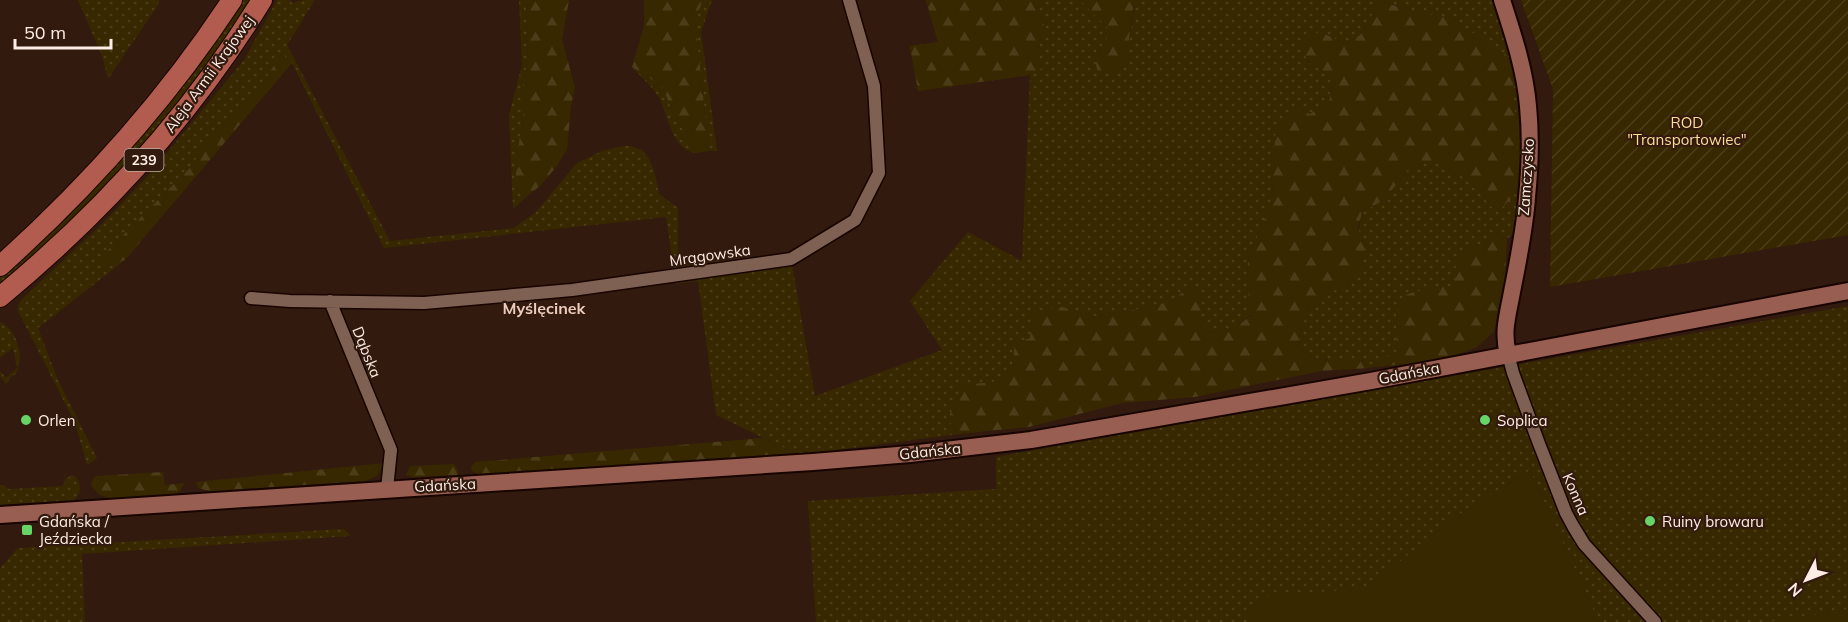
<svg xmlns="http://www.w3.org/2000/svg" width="1848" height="622" viewBox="0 0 1848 622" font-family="Mulish,sans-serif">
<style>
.grass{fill:url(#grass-dots)}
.forest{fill:url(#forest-firs)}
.garden{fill:url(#garden-furrows)}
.pitch{fill:#382800}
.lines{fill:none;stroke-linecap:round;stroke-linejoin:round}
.street-casing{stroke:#180400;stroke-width:15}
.secondary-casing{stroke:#180400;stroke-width:20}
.primary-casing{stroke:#180400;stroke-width:22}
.street{stroke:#7e6153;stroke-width:12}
.secondary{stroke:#985e51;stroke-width:16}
.primary{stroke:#b15c4f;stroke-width:20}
.poi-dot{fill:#66d466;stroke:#321a0e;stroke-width:2}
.labels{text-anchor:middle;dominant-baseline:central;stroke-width:4.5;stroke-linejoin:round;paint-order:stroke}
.shield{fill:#321a0e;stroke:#c1aea4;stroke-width:1.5}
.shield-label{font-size:14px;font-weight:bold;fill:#feede5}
.street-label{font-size:15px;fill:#feede5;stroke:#321a0e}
.park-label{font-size:15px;fill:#fbdc98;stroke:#321a0e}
.poi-label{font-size:15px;fill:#feede5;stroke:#321a0e;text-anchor:start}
.neighbourhood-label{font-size:16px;font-weight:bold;fill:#edccbc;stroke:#321a0e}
</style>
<defs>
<pattern id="grass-dots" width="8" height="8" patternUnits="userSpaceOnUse" patternTransform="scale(1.5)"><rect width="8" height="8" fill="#382800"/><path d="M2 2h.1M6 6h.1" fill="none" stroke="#4c3d19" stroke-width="1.8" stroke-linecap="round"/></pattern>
<pattern id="forest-firs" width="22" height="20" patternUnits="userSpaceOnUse" patternTransform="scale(1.5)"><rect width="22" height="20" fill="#382800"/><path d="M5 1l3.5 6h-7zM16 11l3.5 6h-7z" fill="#4c3d19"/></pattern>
<pattern id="garden-furrows" width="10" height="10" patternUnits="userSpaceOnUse" patternTransform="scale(1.5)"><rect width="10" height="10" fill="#382800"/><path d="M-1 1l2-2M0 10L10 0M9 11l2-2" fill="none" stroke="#4c3d19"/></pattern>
</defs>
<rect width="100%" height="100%" fill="#321a0e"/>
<path class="grass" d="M78 0H159L158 5 108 79 102 56Z
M241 0H253L225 43 126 169 0 288V278L27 254Z
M277 0H290L292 3 303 0H315L287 45 390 241 514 228 536 212 577 163 602 151 623 146H631L642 150 649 159 654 170 659 194 678 208V264L731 260 732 267 791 259 815 396 942 350 910 301 968 232 1022 261 1030 75 918 91 910 46 938 42 926 0 1042 68 1039 53 1040 41 1043 35 1044 27 1037 0H1080L1112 32 1094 56 1131 30 1134 0H1498L1520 83 1523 136 1514 233 1507 239 1493 234 1485 242 1475 247 1454 286H1441L1396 313 1397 351 1374 367 1369 368 1362 360H1329L1305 356 1299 337 1309 306 1323 296 1350 283 1362 212 1384 200 1410 167 1432 161 1469 180 1475 186 1516 193V125L1511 59 1408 10 1381 1 1360 35 1346 44 1320 32 1307 61 1331 77 1330 99 1310 114 1275 136 1272 201 1248 259 1247 282 1251 314 1231 332 1206 331 1201 321V293L1189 287 1172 301 1145 308 1092 317 1062 307 1030 338 1015 344 1012 368 993 382 948 419 958 434 799 455 716 415 698 281 676 284 666 217 384 248 292 63 282 54C273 67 265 81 255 93 234 117 207 136 193 165L107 251 105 267 125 260 38 328 57 378 97 458 87 465 75 423 17 309 20 301 100 226 147 177 244 60Z
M519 0H526L528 59 523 83V114L516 165V187L525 198 513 209 509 115 522 65Z
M703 0H712L701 32 717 151H709L695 20Z
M632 67 662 86 671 108 696 153C671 150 669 115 658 96 652 86 640 76 632 67Z
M1848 306V622H816L808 501 996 489V457Z
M0 322C17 329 24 356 17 372 16 375 13 375 11 377 9 379 8 382 6 384L0 376V371L6 378 17 368 13 348 0 358Z
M72 475 76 477C81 485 82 493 74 500L0 505V485H4L8 489 63 486 65 479Z
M344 529 351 536 82 554 85 622H0V568L18 548Z"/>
<path class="forest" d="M526 0H569L562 39 575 88 571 106 567 149 557 166 541 185 525 198 516 187V165L523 114V83L528 59Z
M644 0H703L695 20 709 151 696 153 671 108 662 86 632 67 644 26Z
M926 0H1037L1044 27 1043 35 1040 41 1039 53 1042 68 1035 74 918 91 910 46 938 42Z
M1080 0H1134L1125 68 1098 73 1094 56 1112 32Z
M1380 1 1408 10 1445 17 1486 40 1511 59 1516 125V193L1499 211 1491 207 1469 180 1432 161 1410 167 1384 200 1362 212 1358 229 1368 245 1361 266 1350 283 1323 296 1309 306 1299 337 1305 356 1329 360H1362L1369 368 1321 371 1195 397 1122 403 1029 427 958 434 948 419 962 385 993 382 1012 368 1015 343 1030 338 1033 311 1062 307 1092 317 1145 308 1172 301 1189 287 1201 293V321L1206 331 1231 332 1251 315 1247 282 1248 259 1272 201 1275 136 1284 118 1297 109 1310 114 1330 99 1331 77C1313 65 1299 60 1304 36L1320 32 1346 44 1360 35Z
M282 54 292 63 125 260 105 267 98 260 193 165C207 136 234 117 255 93 265 81 273 66 282 54Z
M1493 234 1507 239 1505 278 1494 331 1477 347 1453 356 1408 364 1374 367 1397 351 1396 313 1406 295 1414 292 1441 286H1454L1457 254 1485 242Z
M763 438 799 455 478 474 471 470 472 465 476 462Z
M385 463 377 476 365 481 210 491 198 488 196 482Z
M454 464 458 471 457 475 413 477 406 475 410 466Z
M163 472 165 485 185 483 178 493 164 496 113 499 100 495 92 487 91 482 96 476Z"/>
<path class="garden" d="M1521 0H1848V235L1550 287 1553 89Z"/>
<path class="pitch" d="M1530 470 1599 622H1254L1248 613 1261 597 1368 588 1450 520Z
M1848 609V622H1768Z"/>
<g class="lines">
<defs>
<path id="street" d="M251 298 290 301 424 303 572 290 791 259 855 220 879 173 874 86 849 0
M330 301 391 450 387 489
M1508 354 1513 373 1538 441 1566 513 1573 526 1584 544 1655 622"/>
<path id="secondary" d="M1502 0C1513 34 1525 70 1528 106 1531 136 1530 167 1527 197 1525 228 1518 261 1512 292 1508 314 1502 332 1508 354
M0 515 813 462 910 454 1031 440 1371 381 1848 291"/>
<path id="primary" d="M0 266C88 187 167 99 232 0
M0 297C103 212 192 114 262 0"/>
</defs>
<use href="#street" class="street-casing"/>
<use href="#secondary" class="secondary-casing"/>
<use href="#primary" class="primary-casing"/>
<use href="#street" class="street"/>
<use href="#secondary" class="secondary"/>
<use href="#primary" class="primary"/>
</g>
<g class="poi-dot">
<circle cx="26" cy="420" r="6"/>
<circle cx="1485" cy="420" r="6"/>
<circle cx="1650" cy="521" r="6"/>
<rect x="21" y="524" width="12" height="12" rx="3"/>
</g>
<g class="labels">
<rect class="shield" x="124.5" y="149" width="39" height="22" rx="4.5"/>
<g class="shield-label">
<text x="144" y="160">239</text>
</g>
<g class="street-label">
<text transform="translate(209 74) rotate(-54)">Aleja Armii Krajowej</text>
<text transform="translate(1526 177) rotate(-86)">Zamczysko</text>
<text transform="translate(710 255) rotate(-8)">Mrągowska</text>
<text transform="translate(367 352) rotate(68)">Dąbska</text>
<text transform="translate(1409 373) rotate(-11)">Gdańska</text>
<text transform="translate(930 451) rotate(-6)">Gdańska</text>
<text transform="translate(445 485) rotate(-3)">Gdańska</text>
<text transform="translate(1576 494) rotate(66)">Konna</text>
</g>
<g class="park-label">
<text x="1687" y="122">ROD<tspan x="1687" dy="17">"Transportowiec"</tspan></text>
</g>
<g class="poi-label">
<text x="38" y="420">Orlen</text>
<text x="1497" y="420">Soplica</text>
<text x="39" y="521">Gdańska /<tspan x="39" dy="17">Jeździecka</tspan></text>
<text x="1662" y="521">Ruiny browaru</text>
</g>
<g class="neighbourhood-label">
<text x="544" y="308">Myślęcinek</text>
</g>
</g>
<g transform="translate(1806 580) rotate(228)" stroke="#321a0e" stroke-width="4.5" paint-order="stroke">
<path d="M0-4.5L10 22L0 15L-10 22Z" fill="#feede5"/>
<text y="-9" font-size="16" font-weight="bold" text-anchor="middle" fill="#feede5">N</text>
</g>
<path d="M15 39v9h96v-9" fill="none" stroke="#feede5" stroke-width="3"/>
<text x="24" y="39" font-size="18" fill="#feede5" stroke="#321a0e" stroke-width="4.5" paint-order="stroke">50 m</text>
</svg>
